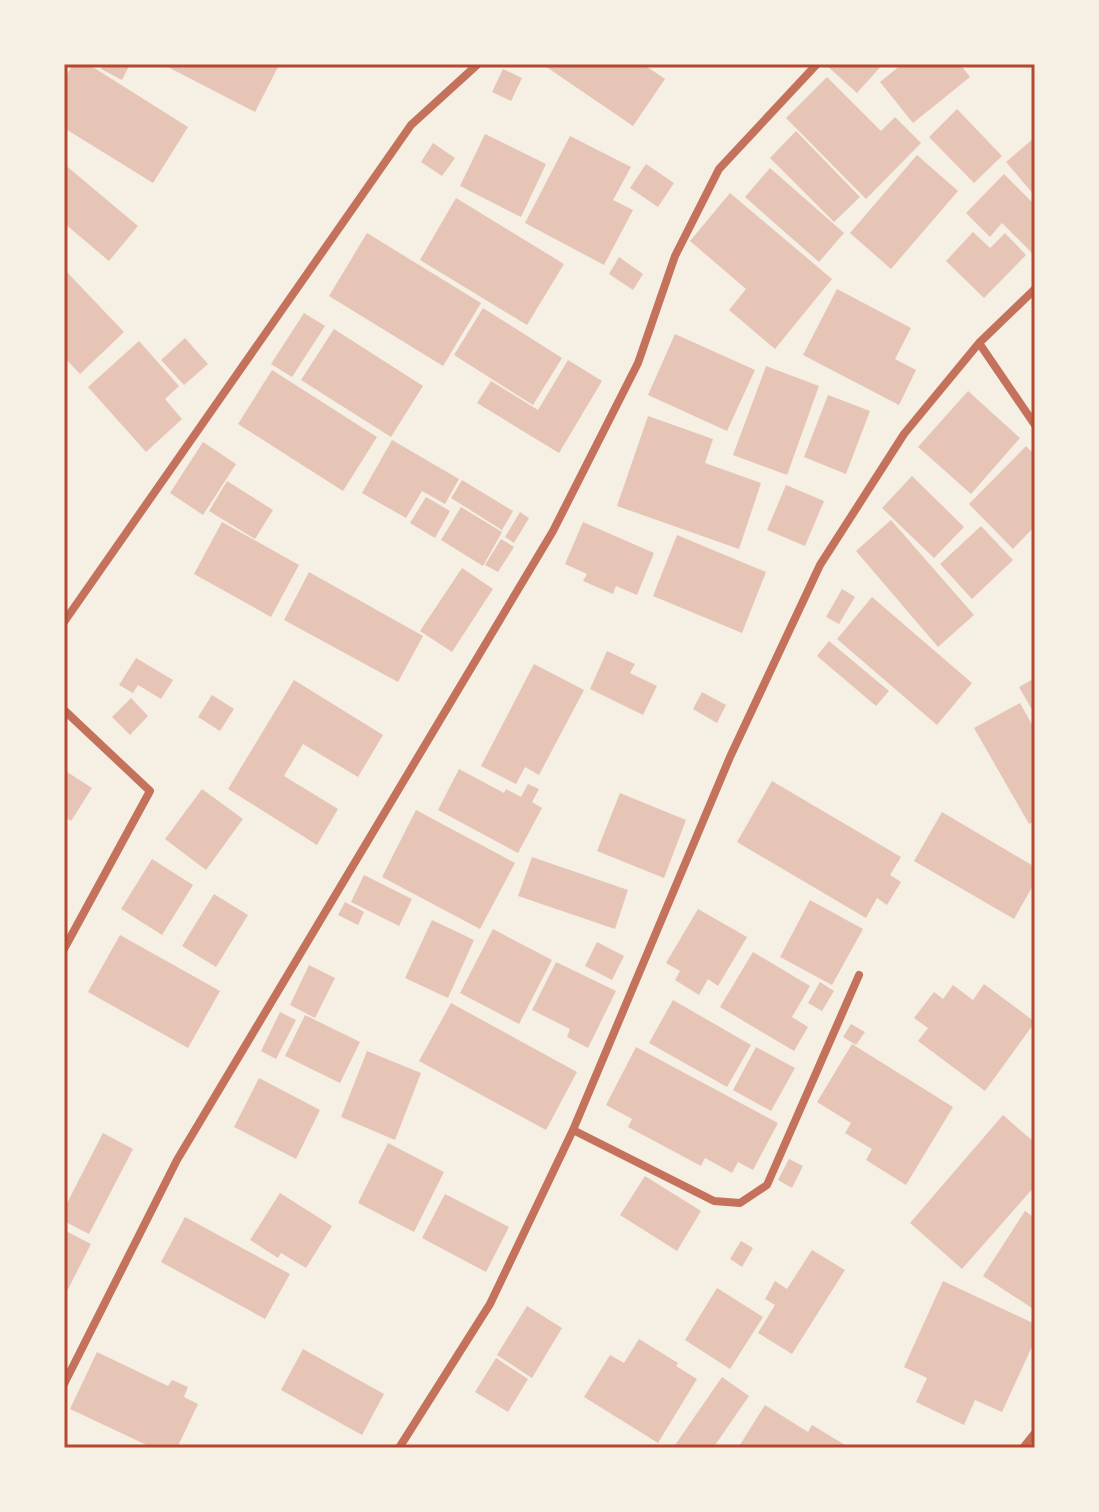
<svg xmlns="http://www.w3.org/2000/svg" width="1099" height="1512" viewBox="0 0 1099 1512" font-family="'Fira Sans',sans-serif">
<style>
.building{fill:#e6c5b7}
.lines{fill:none;stroke-linecap:round;stroke-linejoin:round}
.minor{stroke:#c5725c;stroke-width:8}
.neatline{fill:none;stroke:#b5482f;stroke-width:3}
</style>
<rect width="100%" height="100%" fill="#f6efe4"/>
<path class="building" d="M73 64H88L188 127 153 183 64 128V79Z
M103 64H130L122 80 101 69Z
M162 64H277L279 65 255 112Z
M542 64H643L665 79 633 126Z
M825 64H883L857 93Z
M902 64H960L970 77 913 123 880 82Z
M503 69 522 78 511 101 492 92Z
M827 77 881 131 895 117 921 143 866 199 786 118Z
M957 109 1002 156 974 183 929 137Z
M796 131 860 197 834 222 770 158Z
M485 134 546 164 521 217 460 186Z
M570 136 631 167 613 200 633 210 604 265 525 223Z
M1035 137V196L1006 162Z
M433 143 455 158 442 176 421 162Z
M917 155 958 191 891 269 850 233Z
M64 164 138 226 109 261 64 223Z
M646 164 674 183 658 207 630 188Z
M770 168 844 233 819 262 745 197Z
M1004 174 1035 205V250L1032 253 1002 223 990 237 966 213Z
M730 193 832 279 775 349 729 310 746 289 690 241Z
M456 198 564 264 527 325 420 260Z
M973 232 990 248 1005 233 1026 255 984 298 946 261Z
M367 233 481 303 443 366 329 296Z
M619 257 643 274 633 290 609 274Z
M64 269 124 332 80 374 64 357Z
M837 289 911 328 895 359 916 370 899 405 803 355Z
M483 308 562 358 533 405 454 355Z
M304 313 325 326 292 377 271 364Z
M334 329 423 386 391 437 301 380Z
M675 334 755 370 727 431 648 395Z
M185 338 208 364 184 385 161 360Z
M139 341 179 386 165 399 182 419 146 452 88 387Z
M568 360 602 381 559 453 477 403 491 381 538 410Z
M766 366 819 386 787 475 733 455Z
M272 370 377 437 343 491 238 424Z
M968 391 1020 438 971 494 918 447Z
M828 395 870 411 846 474 804 457Z
M648 416 713 439 705 463 761 483 739 549 617 506Z
M392 440 459 479 445 504 422 491 406 518 362 493Z
M203 442 236 464 203 515 170 493Z
M1026 446 1035 455V526L1013 549 969 504Z
M912 476 964 527 934 558 882 508Z
M462 480 513 511 502 530 451 498Z
M227 481 273 510 255 539 209 511Z
M786 485 824 501 805 546 767 530Z
M426 497 450 511 435 538 410 523Z
M461 507 502 532 483 566 441 540Z
M520 512 529 518 514 543 505 537Z
M891 520 974 615 938 647 856 551Z
M222 522 299 565 271 617 194 574Z
M583 522 654 553 637 595 616 586 613 594 583 581 587 574 565 564Z
M981 526 1013 560 972 599 940 564Z
M677 535 766 572 742 633 653 596Z
M501 539 514 547 498 572 485 565Z
M462 568 493 589 452 652 420 631Z
M309 572 423 636 398 682 284 620Z
M842 589 855 597 839 624 826 617Z
M872 597 972 683 937 725 837 639Z
M829 641 889 691 876 706 817 656Z
M607 651 635 664 630 673 657 686 643 715 590 689Z
M136 658 173 680 161 699 138 685 133 693 119 685Z
M534 664 584 690 539 775 525 767 516 784 481 766Z
M1035 678V715L1019 687Z
M294 680 383 735 358 777 303 744 284 776 338 809 317 845 228 789Z
M702 692 726 705 717 723 693 709Z
M212 695 234 709 220 731 198 717Z
M131 698 148 716 130 735 112 717Z
M1020 703 1035 730V821L1029 824 974 728Z
M459 769 504 793 506 789 521 797 528 784 539 789 532 802 542 808 518 853 438 810Z
M64 770 92 788 71 821 64 816Z
M772 781 901 857 890 875 901 882 887 905 877 898 866 918 737 842Z
M202 789 243 819 206 870 165 839Z
M620 793 686 820 664 878 597 851Z
M416 810 515 863 480 929 382 877Z
M942 812 1035 867V882L1014 919 914 861Z
M532 857 628 890 615 929 518 896Z
M152 859 193 885 162 935 121 909Z
M364 875 412 899 399 926 351 902Z
M214 894 248 915 216 967 182 946Z
M810 900 863 929 832 985 780 957Z
M345 902 364 912 358 925 338 915Z
M698 909 747 937 718 986 708 979 699 995 675 980 680 971 666 963Z
M432 920 474 940 448 998 405 978Z
M493 929 552 960 519 1024 460 993Z
M120 935 220 991 188 1048 88 992Z
M597 942 624 956 612 980 585 966Z
M753 952 810 986 792 1017 808 1027 794 1051 720 1007Z
M556 962 616 991 588 1048 567 1037 570 1029 532 1010Z
M309 965 335 978 315 1018 290 1005Z
M820 982 834 991 822 1011 808 1003Z
M984 984 1035 1022 985 1091 918 1041 928 1028 914 1018 934 992 943 999 953 985 973 1000Z
M673 1000 751 1045 727 1087 649 1043Z
M451 1003 577 1072 546 1130 419 1061Z
M280 1012 296 1020 276 1059 261 1051Z
M305 1015 360 1042 340 1083 285 1056Z
M851 1024 865 1032 856 1045 843 1037Z
M852 1044 953 1107 906 1185 866 1160 872 1149 845 1133 851 1123 817 1102Z
M636 1047 778 1123 753 1170 738 1162 732 1173 705 1158 701 1166 628 1127 632 1119 606 1105Z
M756 1047 795 1068 771 1111 733 1090Z
M367 1051 421 1073 395 1140 341 1117Z
M259 1078 320 1110 296 1159 234 1127Z
M1003 1115 1035 1143V1186L962 1269 910 1223Z
M103 1133 133 1149 89 1234 64 1221V1209Z
M388 1143 444 1172 414 1232 358 1203Z
M789 1159 803 1166 792 1188 778 1180Z
M645 1176 701 1211 677 1251 620 1215Z
M280 1193 332 1226 306 1268 281 1253 278 1258 250 1240Z
M445 1194 509 1227 486 1272 422 1238Z
M1025 1211 1035 1218V1310L983 1276Z
M185 1217 290 1274 265 1319 161 1262Z
M64 1230 91 1244 64 1297Z
M741 1241 753 1248 742 1267 730 1259Z
M812 1250 845 1270 792 1354 758 1333 775 1305 765 1299 775 1281 787 1289Z
M943 1281 1035 1324V1340L1002 1412 975 1400 964 1425 916 1402 927 1378 904 1367Z
M717 1288 763 1317 730 1369 685 1340Z
M527 1306 562 1328 532 1378 497 1355Z
M639 1339 678 1363 676 1366 697 1379 658 1443 584 1397 610 1355 624 1363Z
M303 1349 384 1394 362 1435 281 1390Z
M97 1352 168 1386 172 1380 188 1387 184 1397 198 1404 177 1448H153L70 1409Z
M496 1358 528 1379 508 1412 475 1392Z
M722 1377 749 1396 713 1448H673Z
M765 1405 808 1432 812 1425 850 1448H738Z"/>
<g class="lines">
<path class="minor" d="M979 343 1035 425
M64 622 411 125 478 64
M64 710 150 791 64 949
M573 1130 714 1201 740 1203 767 1185 859 975
M64 1384 177 1160 553 531 638 363 675 256 719 169 817 64
M399 1448 490 1304 573 1130 730 757 820 565 904 434 979 343 1035 289
M1023 1448 1035 1433"/>
</g>
<rect width="1099" height="1512" fill="none" stroke="#f6efe4" stroke-width="132"/>
<rect x="66" y="66" width="967" height="1380" class="neatline"/>
</svg>
